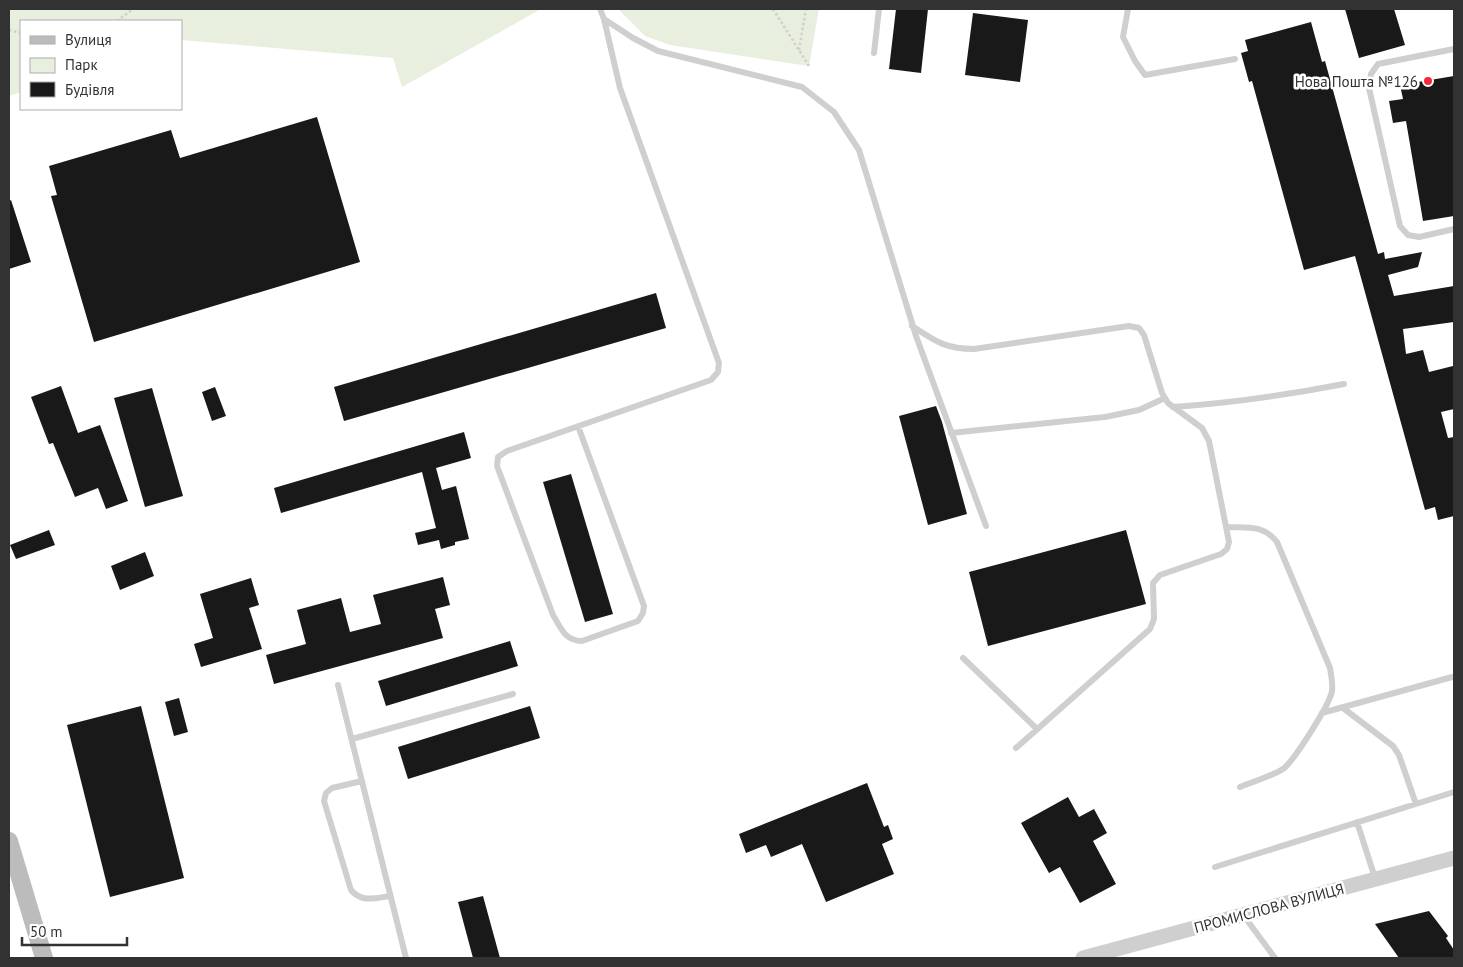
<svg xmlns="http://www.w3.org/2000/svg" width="1463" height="967" viewBox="0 0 1463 967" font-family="'PT Sans',sans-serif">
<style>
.green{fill:#e8efdf}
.building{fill:#191919}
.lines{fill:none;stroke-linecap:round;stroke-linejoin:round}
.path{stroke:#cfcfcf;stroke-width:2.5;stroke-dasharray:2.5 2.5;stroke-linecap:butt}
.service{stroke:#cfcfcf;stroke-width:6}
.tertiary{stroke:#cfcfcf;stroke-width:15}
.secondary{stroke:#bcbcbc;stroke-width:18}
.poi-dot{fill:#f52838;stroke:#fff;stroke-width:2}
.labels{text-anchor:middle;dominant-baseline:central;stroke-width:5;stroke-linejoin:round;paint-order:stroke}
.poi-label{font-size:15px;fill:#323232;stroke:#fff;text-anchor:end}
.street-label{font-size:15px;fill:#323232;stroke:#fff}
</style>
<rect width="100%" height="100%" fill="#fff"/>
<path class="green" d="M9 9H541L402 87 393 58 181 40V21H21V92L9 96Z
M618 9H819L809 66 670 45 645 36Z"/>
<path class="building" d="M896 9H928L921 73 889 69Z
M1345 9H1394L1405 45 1359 58Z
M973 13 1028 20 1020 82 965 75Z
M1311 22 1322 62 1325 61 1378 254 1384 252 1385 259 1422 252 1418 267 1388 275 1394 296 1454 286V322L1403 329 1406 354 1423 350 1429 372 1453 366 1454 371V409L1441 412 1448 438 1454 437V516L1438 520 1435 507 1425 510 1355 256 1304 270 1252 81 1249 82 1241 53 1248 51 1245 40Z
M1454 76V216L1423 221 1406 121 1393 123 1389 101 1403 99 1400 85Z
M317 117 360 262 94 342 51 196 57 195 49 166 171 130 180 158Z
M11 200 31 262 9 269V201Z
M656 293 666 328 344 421 334 387Z
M61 386 78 433 100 425 128 501 106 509 98 488 75 497 53 443 49 444 31 397Z
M215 387 226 416 212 421 202 392Z
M152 388 183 496 145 507 114 398Z
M936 406 942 422 967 514 928 525 899 416Z
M464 432 471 458 436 468 442 490 456 486 469 539 455 542V545L441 549 439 540 418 545 415 533 436 528 422 472 281 513 274 488Z
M571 474 613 614 585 622 543 482Z
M49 530 55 545 16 559 10 545Z
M1126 530 1146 604 988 646 969 572Z
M145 552 154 576 120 590 111 566Z
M443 577 450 605 435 609 443 638 274 684 266 655 306 644 297 610 341 598 350 632 381 624 373 595Z
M251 578 259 605 249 608 262 649 201 667 194 644 213 638 200 594Z
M510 641 518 666 386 706 378 681Z
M179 698 188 732 174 736 165 702Z
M141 706 184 878 110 897 67 725Z
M530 706 540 738 408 779 398 747Z
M867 783 884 827 888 825 893 839 882 844 894 874 826 902 802 844 771 857 766 845 746 853 739 834Z
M1068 797 1079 817 1094 809 1107 833 1093 841 1116 884 1080 903 1060 867 1049 873 1021 823Z
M483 896 500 958H473L458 902Z
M1429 911 1448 936 1446 938 1454 950V958H1399L1375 924Z"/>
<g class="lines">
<path class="path" d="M773 9 809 66
M117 21 133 9
M9 30 21 33
M799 50 806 9"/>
<path class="service" d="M600 9 604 19 633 38 658 51 802 87 834 112 859 150 916 336 986 526
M1128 9 1123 37 1135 61 1145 75 1235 59
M1454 49 1378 64 1371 74 1369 88 1400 226 1408 235 1419 237 1454 229
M874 53 879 9
M912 326C935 341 945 349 974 349L1129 326 1139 328 1144 335 1162 393 1168 403 1202 428 1209 441 1229 542 1227 549 1221 554 1160 575 1153 583 1154 619 1150 629 1016 748
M1173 407C1231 403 1287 395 1344 384
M578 426 644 606 643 613 638 621 582 641C565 641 561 628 553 615L497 466 498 457 507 451 711 380 718 372 719 363 620 88 604 19
M951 433 1105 417 1139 410 1165 398
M1226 527C1247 528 1263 524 1277 542L1330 668C1331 675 1333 683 1332 691 1330 704 1294 761 1283 769 1270 777 1254 781 1240 787
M963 658 1037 729
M338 685 406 958
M1343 708 1393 746 1399 755 1416 804
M1322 713 1452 677
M352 739 513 694
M362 781 332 788 326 793 324 801 351 890C362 903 375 898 390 896
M1357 822 1375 878
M1215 867 1454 792
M1244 916 1275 958"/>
<path class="tertiary" d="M1083 958 1454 858"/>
<path class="secondary" d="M9 841 44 958"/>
</g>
<circle class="poi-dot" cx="1428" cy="81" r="5"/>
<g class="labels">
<g class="poi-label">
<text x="1418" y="81">Нова Пошта №126</text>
</g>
<g class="street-label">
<text transform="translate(1269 908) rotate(-15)">ПРОМИСЛОВА ВУЛИЦЯ</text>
</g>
</g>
<rect width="1463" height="967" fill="none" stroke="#323232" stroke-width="20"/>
<rect x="20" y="20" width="162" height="90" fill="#ffffff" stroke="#adadad"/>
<rect x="30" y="36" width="25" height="8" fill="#bcbcbc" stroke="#adadad"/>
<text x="65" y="45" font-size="15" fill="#323232">Вулиця</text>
<rect x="30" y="58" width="25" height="15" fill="#e8efdf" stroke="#adadad"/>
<text x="65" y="70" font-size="15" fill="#323232">Парк</text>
<rect x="30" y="82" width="25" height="15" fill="#191919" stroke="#adadad"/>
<text x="65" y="95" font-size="15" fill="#323232">Будівля</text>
<path d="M22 937v8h105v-8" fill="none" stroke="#323232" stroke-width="2.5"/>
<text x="30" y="937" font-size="15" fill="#323232" stroke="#ffffff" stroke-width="4" paint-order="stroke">50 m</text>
</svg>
